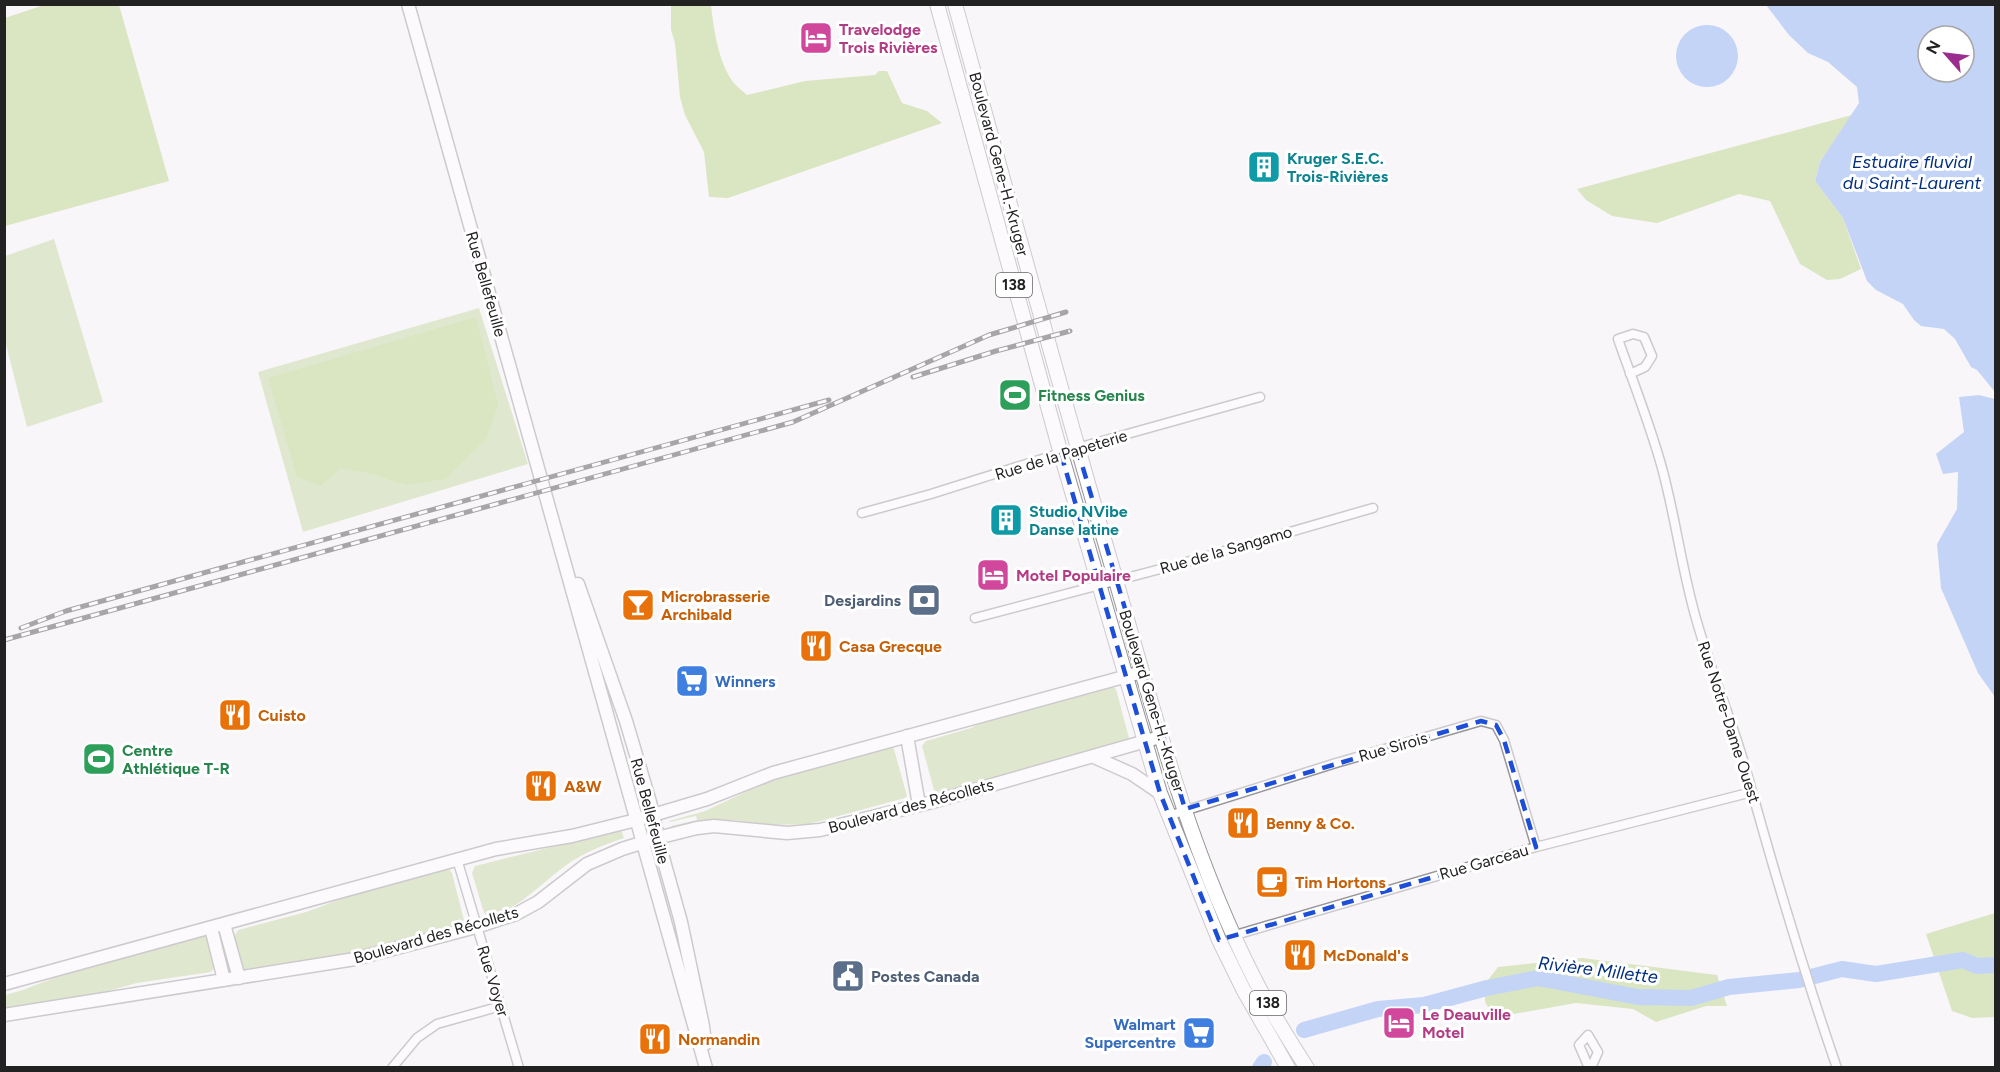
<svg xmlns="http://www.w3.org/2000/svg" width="2000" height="1072" viewBox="0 0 2000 1072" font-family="Figtree,sans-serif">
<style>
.green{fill:#c1d69c}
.forest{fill:#b4d07f}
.water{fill:#83acf1;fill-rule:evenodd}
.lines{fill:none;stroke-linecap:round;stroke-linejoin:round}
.river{stroke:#83acf1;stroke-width:16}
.street-casing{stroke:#989699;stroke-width:11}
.secondary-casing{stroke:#989699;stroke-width:15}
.primary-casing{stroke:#989699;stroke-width:16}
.street{stroke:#fff;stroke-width:8}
.secondary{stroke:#fff;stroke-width:12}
.primary{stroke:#fff;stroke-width:14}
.rail-casing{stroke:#444344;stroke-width:5}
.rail{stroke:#fff;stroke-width:3;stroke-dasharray:9;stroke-linecap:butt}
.marked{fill:none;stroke:#1d4ed8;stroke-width:4.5;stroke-dasharray:12 8;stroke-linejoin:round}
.labels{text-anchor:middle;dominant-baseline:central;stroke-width:6;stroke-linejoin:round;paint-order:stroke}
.shield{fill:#fff;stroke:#656465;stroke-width:1.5}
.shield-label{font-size:15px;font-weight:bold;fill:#232223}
.hotel-label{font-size:16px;font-weight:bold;fill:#b23c85;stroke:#fff;text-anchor:start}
.culture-label{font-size:16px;font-weight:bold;fill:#0d838f;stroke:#fff;text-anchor:start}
.street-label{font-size:16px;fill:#232223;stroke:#fff}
.leisure-label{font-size:16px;font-weight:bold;fill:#27864d;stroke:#fff;text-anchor:start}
.food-label{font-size:16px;font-weight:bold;fill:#c56008;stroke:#fff;text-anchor:start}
.service-label{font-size:16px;font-weight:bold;fill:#4e5e75;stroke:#fff;text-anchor:end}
.shop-label{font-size:16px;font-weight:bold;fill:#366cbe;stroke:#fff;text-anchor:start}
.water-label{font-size:18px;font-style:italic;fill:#022f7e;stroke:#fff}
</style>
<rect width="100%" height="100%" fill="#f9f6fa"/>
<path class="green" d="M54 239 103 402 27 427 5 341V256Z
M479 308 528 464 303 532 258 372Z
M1112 686 1116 689 1129 738 1126 741 940 793 934 790 922 746 926 741 971 728 989 719Z
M889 746 894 749 907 796 905 798 809 824 771 825 734 820H715L672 828 671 826 697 820 696 816 670 822 669 821 705 811 771 780Z
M621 830 624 838C603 845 583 853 565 866 536 887 524 906 488 917L484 913 472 873 475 866Z
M445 869H449L452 873 464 920 462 924C392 949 318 960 245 971L242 967 234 937 238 930 306 912 357 893Z
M203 935 208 940 215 966 211 972 137 983 94 995 5 1009V995L23 990 69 972Z"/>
<path class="forest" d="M47 4 119 5 169 181 5 226V18Z
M671 5H711C714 30 718 61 733 82 737 87 743 91 747 95L805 81 875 75 879 71H887L902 103 927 111 942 123 728 198 709 197 704 152 685 115 680 97 675 43 671 30Z
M1852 115 1820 162 1815 181 1843 218 1861 269 1840 279 1827 280 1800 264 1770 201 1739 194 1657 223 1612 216 1586 200 1577 189Z
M476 317 498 405 487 438 445 479 406 485 372 474 341 468 320 486 297 477 268 378Z
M1995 913V1017L1972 1018 1952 1011 1926 934Z
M1582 958 1717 975 1727 1006H1706L1656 1022 1633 1009 1576 1003 1508 1015 1489 1009 1485 1002V984L1498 967Z"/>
<path class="water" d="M1766 5H1995V392L1977 370 1971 367 1955 339 1944 329 1921 326 1914 320 1903 304 1876 290 1867 281 1843 218 1815 181 1820 162 1859 103 1857 87 1828 62 1808 53 1789 35ZM1928 36H1964V72H1928Z
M1676 56a31 31 0 1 1 62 0a31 31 0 1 1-62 0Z
M1979 395 1995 399V697L1978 673 1941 588 1937 544 1957 509 1958 472 1943 474 1936 454 1964 432 1959 397Z"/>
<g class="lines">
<path class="river" d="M1304 1030 1378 1009 1424 1005 1487 988 1538 978 1638 997 1691 998 1729 987 1799 980 1842 969 1876 974 1963 960 1977 966 1996 965
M1260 1068 1264 1062"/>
<defs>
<path id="street" d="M1630 374 1645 367 1652 356 1644 337 1633 334 1618 339C1633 382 1650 424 1662 468 1676 519 1682 572 1697 622 1712 675 1734 725 1748 777 1775 875 1804 972 1837 1068
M862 513 931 494 1077 448 1260 397
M975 618 1183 563 1373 508
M1168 816 1336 763 1481 721 1496 725 1504 740 1536 847
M457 859 519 1068
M1232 936 1536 847 1752 792
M392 1068 417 1038 437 1024 501 1006
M1589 1068 1579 1045 1588 1035 1598 1052 1591 1068"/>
<path id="secondary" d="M408 4 706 1068
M578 584 626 721 650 802 662 854 681 922 703 1026 705 1044
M907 736 919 805
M1094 757 1132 774 1160 793
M224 924 239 978
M211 928 224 980
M4 984 496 849 572 836 636 820 707 799 773 773 1142 672
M4 1015 355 959 476 927 516 914 538 902 587 864 622 849 657 838 697 828 714 826 787 833 820 830 932 802 1160 737"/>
<path id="primary" d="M937 4 1061 454 1160 793 1219 940 1243 989 1288 1068
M955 4C1007 193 1058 382 1113 570 1153 709 1189 851 1255 980 1270 1010 1289 1040 1307 1068"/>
</defs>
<use href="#street" class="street-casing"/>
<use href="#secondary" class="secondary-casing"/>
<use href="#primary" class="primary-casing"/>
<use href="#street" class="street"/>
<use href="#secondary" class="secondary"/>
<use href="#primary" class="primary"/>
<defs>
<path id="rail" d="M913 377 996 351 1070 331
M21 628 66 611 829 400
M4 640 793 422 989 335 1066 312"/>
</defs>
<use href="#rail" class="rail-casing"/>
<use href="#rail" class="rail"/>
</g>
<path d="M0 0H2000V1072H0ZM1077 448 1185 809 1481 721 1496 725 1504 740 1536 847 1219 940 1160 793 1061 454Z" fill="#f9f6fa" fill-opacity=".55" fill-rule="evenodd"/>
<path class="marked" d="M1077 448 1185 809 1481 721 1496 725 1504 740 1536 847 1219 940 1160 793 1061 454Z"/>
<defs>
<symbol id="hotel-square" viewBox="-11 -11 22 22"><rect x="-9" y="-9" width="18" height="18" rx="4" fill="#d1479c" stroke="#fff"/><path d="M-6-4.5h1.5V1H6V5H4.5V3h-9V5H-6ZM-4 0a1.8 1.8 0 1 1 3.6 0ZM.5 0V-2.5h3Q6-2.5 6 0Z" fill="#fff"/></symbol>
<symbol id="building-square" viewBox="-11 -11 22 22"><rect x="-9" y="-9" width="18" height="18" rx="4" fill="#0f9aa8" stroke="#fff"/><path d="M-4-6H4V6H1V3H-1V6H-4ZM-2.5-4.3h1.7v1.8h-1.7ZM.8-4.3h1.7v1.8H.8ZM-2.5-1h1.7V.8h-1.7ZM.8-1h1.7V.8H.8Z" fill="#fff"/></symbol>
<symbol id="stadium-square" viewBox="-11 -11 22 22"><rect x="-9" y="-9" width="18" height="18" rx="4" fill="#2e9e5b" stroke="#fff"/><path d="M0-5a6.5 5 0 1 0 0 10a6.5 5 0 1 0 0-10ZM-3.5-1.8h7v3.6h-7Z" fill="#fff"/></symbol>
<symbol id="bank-square" viewBox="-11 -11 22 22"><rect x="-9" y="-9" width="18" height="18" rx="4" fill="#5c6f8a" stroke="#fff"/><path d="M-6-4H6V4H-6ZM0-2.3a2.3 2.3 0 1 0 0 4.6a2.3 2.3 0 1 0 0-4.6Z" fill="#fff"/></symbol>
<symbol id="bar-square" viewBox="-11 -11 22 22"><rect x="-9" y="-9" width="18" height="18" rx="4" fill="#e8710a" stroke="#fff"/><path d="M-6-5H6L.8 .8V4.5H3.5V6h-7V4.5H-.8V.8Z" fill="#fff"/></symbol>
<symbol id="restaurant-square" viewBox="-11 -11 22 22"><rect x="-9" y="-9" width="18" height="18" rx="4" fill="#e8710a" stroke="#fff"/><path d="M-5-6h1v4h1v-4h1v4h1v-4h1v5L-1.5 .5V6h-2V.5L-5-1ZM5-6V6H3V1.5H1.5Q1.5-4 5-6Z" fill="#fff"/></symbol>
<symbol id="supermarket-square" viewBox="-11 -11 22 22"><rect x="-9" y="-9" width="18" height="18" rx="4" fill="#3f7fe0" stroke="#fff"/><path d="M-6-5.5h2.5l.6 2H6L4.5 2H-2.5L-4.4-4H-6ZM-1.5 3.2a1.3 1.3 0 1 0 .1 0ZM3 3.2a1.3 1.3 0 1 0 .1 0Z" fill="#fff"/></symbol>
<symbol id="cafe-square" viewBox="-11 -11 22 22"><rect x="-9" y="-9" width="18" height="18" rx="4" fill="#e8710a" stroke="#fff"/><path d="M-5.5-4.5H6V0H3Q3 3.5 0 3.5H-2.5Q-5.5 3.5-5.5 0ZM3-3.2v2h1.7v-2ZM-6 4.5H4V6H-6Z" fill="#fff"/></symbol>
<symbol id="civic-square" viewBox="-11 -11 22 22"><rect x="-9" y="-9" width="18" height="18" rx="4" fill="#5c6f8a" stroke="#fff"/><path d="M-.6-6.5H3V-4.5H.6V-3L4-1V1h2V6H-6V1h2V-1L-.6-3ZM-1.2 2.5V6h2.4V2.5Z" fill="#fff"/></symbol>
</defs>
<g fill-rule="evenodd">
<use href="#hotel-square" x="797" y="19" width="38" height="38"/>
<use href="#building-square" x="1245" y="148" width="38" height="38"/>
<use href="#stadium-square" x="996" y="376" width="38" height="38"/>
<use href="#building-square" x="987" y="501" width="38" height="38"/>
<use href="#hotel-square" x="974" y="556" width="38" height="38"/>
<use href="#bank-square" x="905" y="581" width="38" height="38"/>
<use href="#bar-square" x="619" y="586" width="38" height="38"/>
<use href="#restaurant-square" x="797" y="627" width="38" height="38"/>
<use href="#supermarket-square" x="673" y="662" width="38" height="38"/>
<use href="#restaurant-square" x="216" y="696" width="38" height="38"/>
<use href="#stadium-square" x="80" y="740" width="38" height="38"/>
<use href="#restaurant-square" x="522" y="767" width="38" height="38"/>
<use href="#restaurant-square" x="1224" y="804" width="38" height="38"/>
<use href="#cafe-square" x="1253" y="863" width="38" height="38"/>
<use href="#restaurant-square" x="1281" y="936" width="38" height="38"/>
<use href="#civic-square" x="829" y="957" width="38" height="38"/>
<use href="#hotel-square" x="1380" y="1004" width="38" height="38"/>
<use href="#supermarket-square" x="1180" y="1014" width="38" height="38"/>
<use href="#restaurant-square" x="636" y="1020" width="38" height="38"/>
</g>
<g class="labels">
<g class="shield">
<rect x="996" y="273" width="36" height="24" rx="4.5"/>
<rect x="1250" y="991" width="36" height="24" rx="4.5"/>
</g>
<g class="shield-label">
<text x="1014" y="285">138</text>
<text x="1268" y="1003">138</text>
</g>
<g class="hotel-label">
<text x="839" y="29">Travelodge<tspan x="839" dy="18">Trois Rivières</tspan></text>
<text x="1016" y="575">Motel Populaire</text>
<text x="1422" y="1014">Le Deauville<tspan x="1422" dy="18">Motel</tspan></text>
</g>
<g class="culture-label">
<text x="1287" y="158">Kruger S.E.C.<tspan x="1287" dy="18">Trois-Rivières</tspan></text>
<text x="1029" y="511">Studio NVibe<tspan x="1029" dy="18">Danse latine</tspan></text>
</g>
<g class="street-label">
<text transform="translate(999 164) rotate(75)">Boulevard Gene-H.-Kruger</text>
<text transform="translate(486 284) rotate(74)">Rue Bellefeuille</text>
<text transform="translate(1061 455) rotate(-17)">Rue de la Papeterie</text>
<text transform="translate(1226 550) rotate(-16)">Rue de la Sangamo</text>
<text transform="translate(1152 701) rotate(73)">Boulevard Gene-H.-Kruger</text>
<text transform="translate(1729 722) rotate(72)">Rue Notre-Dame Ouest</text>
<text transform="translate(1393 747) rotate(-16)">Rue Sirois</text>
<text transform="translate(911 806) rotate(-15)">Boulevard des Récollets</text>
<text transform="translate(650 811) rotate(75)">Rue Bellefeuille</text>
<text transform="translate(1484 862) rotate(-16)">Rue Garceau</text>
<text transform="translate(436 935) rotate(-16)">Boulevard des Récollets</text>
<text transform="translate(493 981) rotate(73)">Rue Voyer</text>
</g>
<g class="leisure-label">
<text x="1038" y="395">Fitness Genius</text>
<text x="122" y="750">Centre<tspan x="122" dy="18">Athlétique T-R</tspan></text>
</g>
<g class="food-label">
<text x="661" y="596">Microbrasserie<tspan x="661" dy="18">Archibald</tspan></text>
<text x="839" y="646">Casa Grecque</text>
<text x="258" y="715">Cuisto</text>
<text x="564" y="786">A&amp;W</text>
<text x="1266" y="823">Benny &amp; Co.</text>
<text x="1295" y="882">Tim Hortons</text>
<text x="1323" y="955">McDonald's</text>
<text x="678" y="1039">Normandin</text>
</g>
<g class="service-label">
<text x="901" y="600">Desjardins</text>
<text x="871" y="976" text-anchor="start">Postes Canada</text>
</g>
<g class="shop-label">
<text x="715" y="681">Winners</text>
<text x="1176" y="1024" text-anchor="end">Walmart<tspan x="1176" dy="18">Supercentre</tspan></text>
</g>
<g class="water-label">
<text x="1912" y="162">Estuaire fluvial<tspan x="1912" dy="21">du Saint-Laurent</tspan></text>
<text transform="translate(1598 970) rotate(7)">Rivière Millette</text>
</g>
</g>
<rect width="2000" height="1072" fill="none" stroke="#232223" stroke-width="12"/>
<g transform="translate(1946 54) rotate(298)"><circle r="28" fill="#ffffff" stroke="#a7a7a7" stroke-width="1.5"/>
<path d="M0-4.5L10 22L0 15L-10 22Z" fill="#9a2d8d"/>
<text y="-9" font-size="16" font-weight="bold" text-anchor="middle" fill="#232223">N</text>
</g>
</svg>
